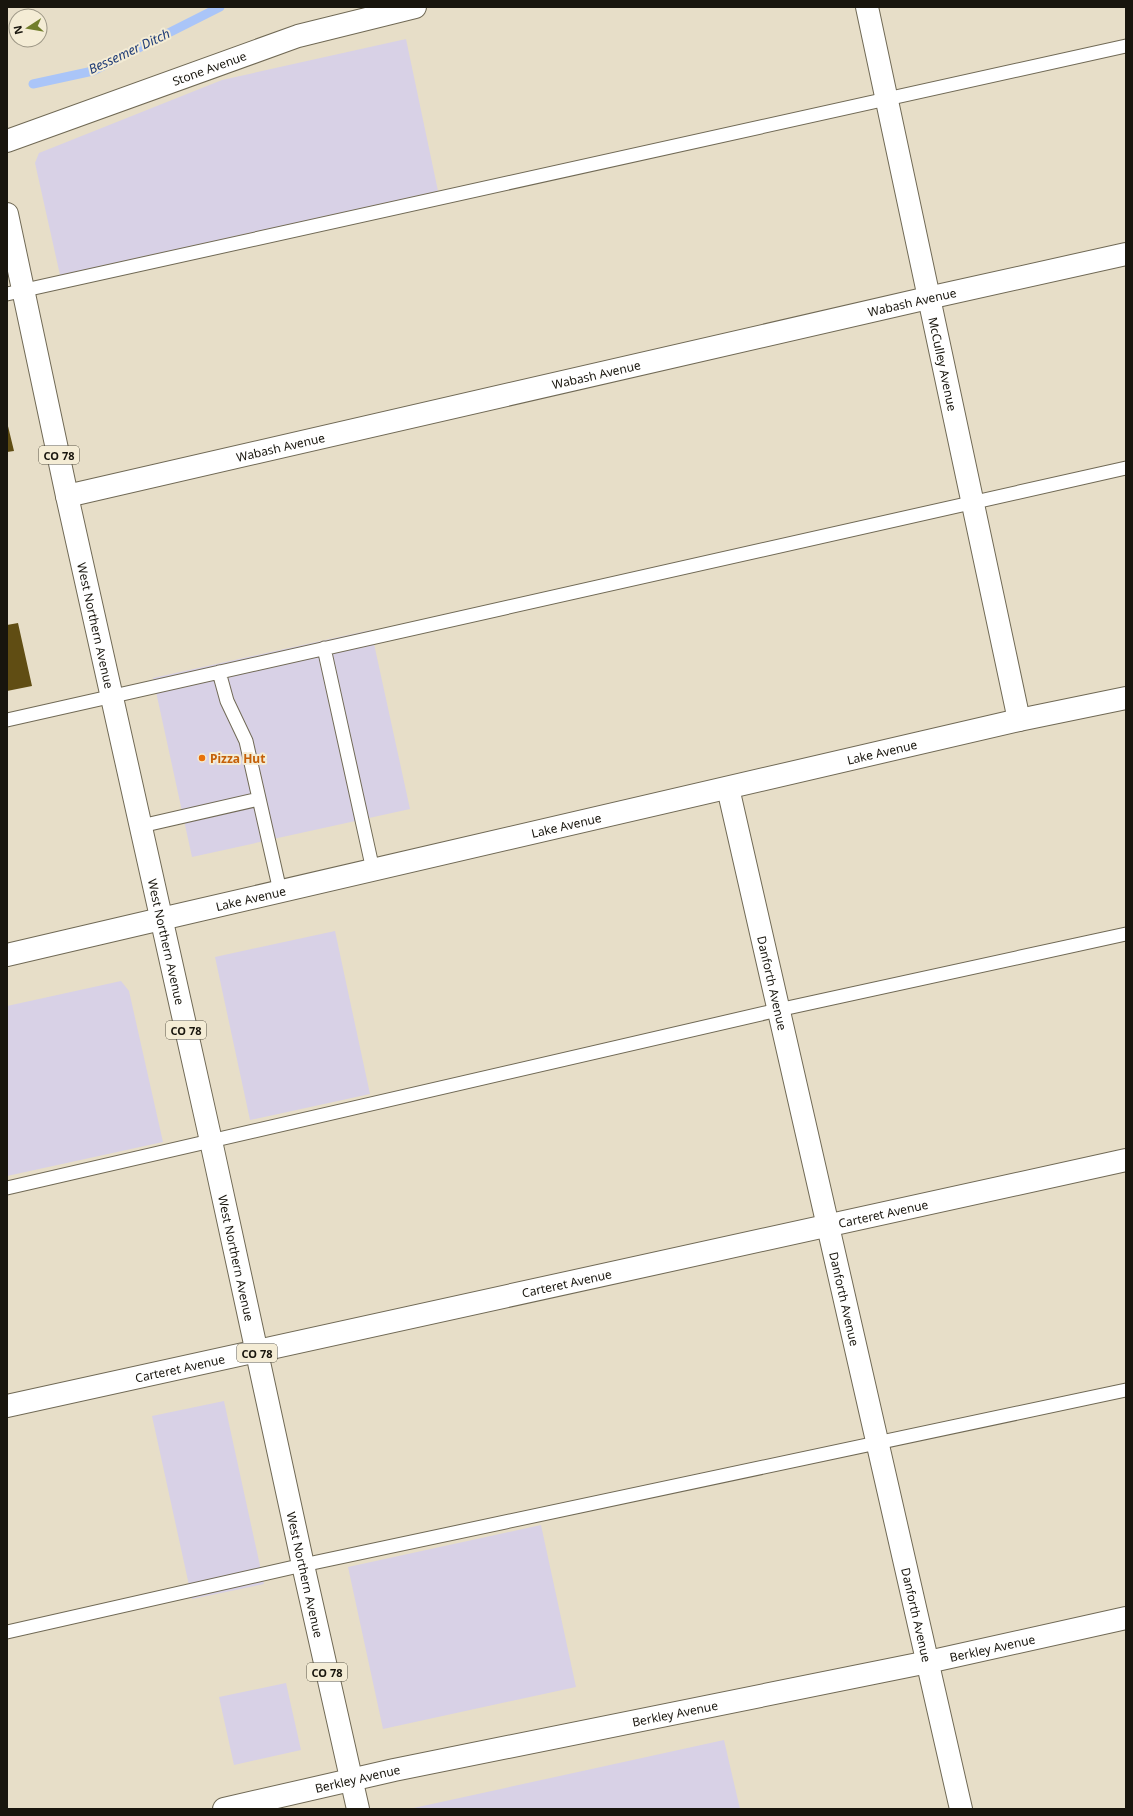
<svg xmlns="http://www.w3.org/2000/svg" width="1133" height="1816" viewBox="0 0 1133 1816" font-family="'Noto Sans',sans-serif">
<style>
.commercial{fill:#d8d1e6}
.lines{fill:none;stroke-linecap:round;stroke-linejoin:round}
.stream{stroke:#aac5f8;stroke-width:9}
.building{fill:#604d13}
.service-casing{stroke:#706955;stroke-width:15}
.minor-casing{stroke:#706955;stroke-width:24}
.tertiary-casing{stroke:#706955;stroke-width:24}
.secondary-casing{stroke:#706955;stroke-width:24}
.primary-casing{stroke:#706955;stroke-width:24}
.service{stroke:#fff;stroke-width:13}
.minor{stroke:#fff;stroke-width:22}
.tertiary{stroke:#fff;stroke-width:22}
.secondary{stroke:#fff;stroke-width:22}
.primary{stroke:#fff;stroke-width:22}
.food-dot{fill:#e8710a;stroke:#f4ecd5;stroke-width:1.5}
.labels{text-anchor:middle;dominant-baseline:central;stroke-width:4;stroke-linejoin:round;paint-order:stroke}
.shield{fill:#f4ecd5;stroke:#5a5649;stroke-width:1}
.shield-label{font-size:11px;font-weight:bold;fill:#18150d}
.street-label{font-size:12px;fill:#18150d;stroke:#f4ecd5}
.food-label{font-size:12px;font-weight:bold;fill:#c56008;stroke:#f4ecd5;text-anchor:start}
.water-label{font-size:13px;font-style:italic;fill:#1f3c77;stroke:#f4ecd5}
</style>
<rect width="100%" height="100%" fill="#e7dec8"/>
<path class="commercial" d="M406 39 438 191 60 275 35 163 39 153 222 80Z
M371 630 410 809 192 857 153 678Z
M335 931 370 1094 250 1120 215 957Z
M121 981 129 991 163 1142 7 1176V1006Z
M224 1401 264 1584 192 1599 152 1416Z
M541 1525 576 1687 383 1729 348 1567Z
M286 1683 301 1750 234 1765 219 1697Z
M724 1740 740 1809H409Z"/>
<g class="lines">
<path class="stream" d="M33 84 93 71 220 7"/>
</g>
<path class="building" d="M7 422 14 451 7 452Z
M18 623 32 686 7 691V625Z"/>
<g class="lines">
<defs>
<path id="service" d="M7 294 1126 46
M324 648 373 870
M219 672 227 701 246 741 280 891
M7 720C380 638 752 549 1126 468
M141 826 259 799
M7 1188 778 1010 1126 934
M7 1632 303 1565 1126 1390"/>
<g id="minor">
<path id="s1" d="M867 7 1019 720"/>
<path id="s2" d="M7 141 298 36 415 7"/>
<path id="s3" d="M67 496 928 298 1126 254"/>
<path id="s4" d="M728 788 961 1809"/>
<path id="s5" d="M7 1406 1126 1160"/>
<path id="s6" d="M224 1809 394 1770 928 1662 1126 1618"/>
</g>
<path id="tertiary" d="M7 955 161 919"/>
<g id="secondary">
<path id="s7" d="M161 919 1019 720 1126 698"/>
</g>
<g id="primary">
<path id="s8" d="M7 214 67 496 211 1141 303 1565 358 1809"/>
</g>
</defs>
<use href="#service" class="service-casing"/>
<use href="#minor" class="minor-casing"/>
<use href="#tertiary" class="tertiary-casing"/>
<use href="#secondary" class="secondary-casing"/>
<use href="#primary" class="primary-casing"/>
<use href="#service" class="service"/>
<use href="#minor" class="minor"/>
<use href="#tertiary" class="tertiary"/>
<use href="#secondary" class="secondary"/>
<use href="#primary" class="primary"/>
</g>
<circle class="food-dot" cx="202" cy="758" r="4"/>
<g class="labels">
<g class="shield">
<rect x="39" y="446" width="40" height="18" rx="3"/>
<rect x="166" y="1021" width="40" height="18" rx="3"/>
<rect x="237" y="1344" width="40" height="18" rx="3"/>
<rect x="307" y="1663" width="40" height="18" rx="3"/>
</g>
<g class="shield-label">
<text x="59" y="455">CO 78</text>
<text x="186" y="1030">CO 78</text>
<text x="257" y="1353">CO 78</text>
<text x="327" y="1672">CO 78</text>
</g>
<g class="street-label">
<text stroke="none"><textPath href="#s2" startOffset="215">Stone Avenue</textPath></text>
<text stroke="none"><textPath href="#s3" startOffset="867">Wabash Avenue</textPath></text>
<text stroke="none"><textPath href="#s1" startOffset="365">McCulley Avenue</textPath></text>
<text stroke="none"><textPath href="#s3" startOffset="543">Wabash Avenue</textPath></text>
<text stroke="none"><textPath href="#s3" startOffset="219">Wabash Avenue</textPath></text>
<text stroke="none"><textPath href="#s8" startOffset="421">West Northern Avenue</textPath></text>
<text stroke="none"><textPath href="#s7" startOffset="740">Lake Avenue</textPath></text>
<text stroke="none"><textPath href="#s7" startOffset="416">Lake Avenue</textPath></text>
<text stroke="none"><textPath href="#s7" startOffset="92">Lake Avenue</textPath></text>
<text stroke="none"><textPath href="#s8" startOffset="745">West Northern Avenue</textPath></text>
<text stroke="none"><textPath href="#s4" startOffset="200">Danforth Avenue</textPath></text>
<text stroke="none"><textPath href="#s5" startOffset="897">Carteret Avenue</textPath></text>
<text stroke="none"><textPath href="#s8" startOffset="1069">West Northern Avenue</textPath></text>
<text stroke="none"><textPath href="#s5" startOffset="573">Carteret Avenue</textPath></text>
<text stroke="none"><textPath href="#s4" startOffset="524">Danforth Avenue</textPath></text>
<text stroke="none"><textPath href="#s5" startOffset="177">Carteret Avenue</textPath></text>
<text stroke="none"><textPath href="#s8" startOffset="1393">West Northern Avenue</textPath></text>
<text stroke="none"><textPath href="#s4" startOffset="848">Danforth Avenue</textPath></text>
<text stroke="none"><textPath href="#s6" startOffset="785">Berkley Avenue</textPath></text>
<text stroke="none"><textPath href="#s6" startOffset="461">Berkley Avenue</textPath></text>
<text stroke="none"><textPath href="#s6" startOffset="137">Berkley Avenue</textPath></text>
</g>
<g class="food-label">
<text x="210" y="758">Pizza Hut</text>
</g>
<g class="water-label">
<text transform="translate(129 51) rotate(-25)">Bessemer Ditch</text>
</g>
</g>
<rect width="1133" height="1816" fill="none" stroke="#18150d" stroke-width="16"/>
<g transform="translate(28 28) rotate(258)"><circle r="19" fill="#f4ecd5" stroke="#9c9685"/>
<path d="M0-3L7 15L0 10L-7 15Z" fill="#717e2b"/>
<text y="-6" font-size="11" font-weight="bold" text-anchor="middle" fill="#18150d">N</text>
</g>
</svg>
